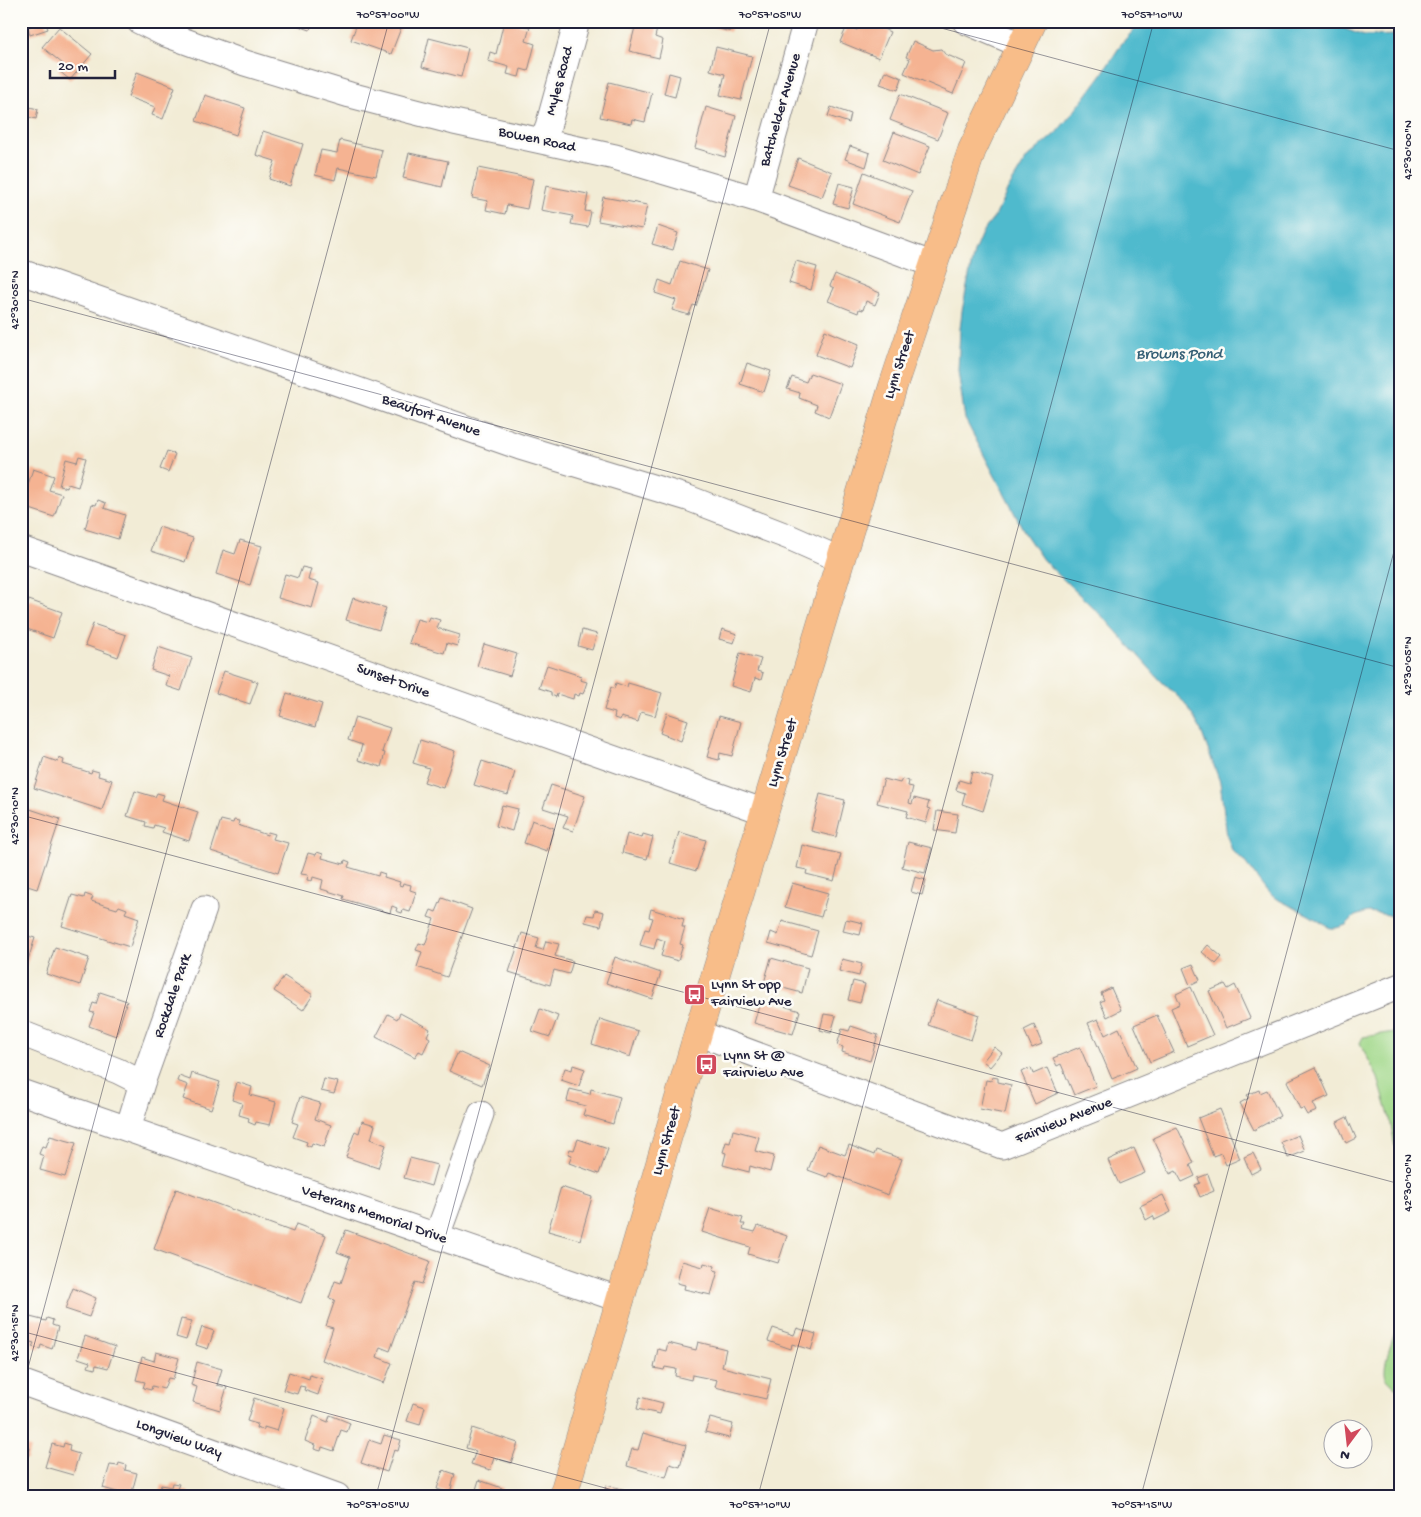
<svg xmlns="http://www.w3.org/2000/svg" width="1421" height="1517" viewBox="0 0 1421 1517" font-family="'Gochi Hand',sans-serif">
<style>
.green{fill:#a1d88a;stroke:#627d62}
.water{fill:#50bacd;stroke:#396e84}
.building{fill:#f5b392}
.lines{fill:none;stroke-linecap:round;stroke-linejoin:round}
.minor-casing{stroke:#8a8788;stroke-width:27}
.major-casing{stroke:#8a8788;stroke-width:29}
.minor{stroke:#fff;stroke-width:25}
.major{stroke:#f8bd89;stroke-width:28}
.ticks{fill:none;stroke:#22223b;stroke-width:1;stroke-opacity:0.45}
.labels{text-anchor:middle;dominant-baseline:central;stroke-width:5;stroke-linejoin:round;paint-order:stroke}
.street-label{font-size:15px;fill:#22223b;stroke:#fdfcf7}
.poi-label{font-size:15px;fill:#22223b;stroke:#fdfcf7;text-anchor:start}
.water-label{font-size:16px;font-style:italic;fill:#345f75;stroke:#fdfcf7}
.neatline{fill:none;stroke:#22223b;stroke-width:2}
.ticks-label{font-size:12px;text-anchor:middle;fill:#22223b}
</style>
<rect width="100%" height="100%" fill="#fdfcf7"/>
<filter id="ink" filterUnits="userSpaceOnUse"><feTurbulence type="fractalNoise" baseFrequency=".02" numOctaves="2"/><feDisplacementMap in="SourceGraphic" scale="10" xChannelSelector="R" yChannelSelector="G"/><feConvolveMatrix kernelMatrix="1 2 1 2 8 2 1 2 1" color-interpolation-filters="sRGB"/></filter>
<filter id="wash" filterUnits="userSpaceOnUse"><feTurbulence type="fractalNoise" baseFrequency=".0096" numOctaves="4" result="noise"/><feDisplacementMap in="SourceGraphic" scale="20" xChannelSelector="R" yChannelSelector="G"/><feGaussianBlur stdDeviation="1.12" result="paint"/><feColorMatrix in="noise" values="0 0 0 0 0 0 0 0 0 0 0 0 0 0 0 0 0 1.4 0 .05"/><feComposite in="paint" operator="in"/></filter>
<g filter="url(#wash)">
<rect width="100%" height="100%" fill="#f2ecd6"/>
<path class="green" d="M1400 1031V1174L1390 1119 1378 1078 1360 1043 1363 1037Z
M1400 1319V1391C1396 1387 1388 1382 1386 1377 1381 1366 1396 1331 1400 1319Z"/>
<path class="water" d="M1142 21H1324L1364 36 1400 35V921L1389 915 1368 912 1355 916 1346 925 1336 928H1330L1309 915 1275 898 1268 892 1244 861 1232 850 1227 836 1220 782 1200 728 1185 703 1161 681 1107 621 1043 560 1026 535 965 419 958 371 960 329 962 311 974 252 982 233 996 215 1008 189 1027 158 1056 133 1076 109 1102 74 1122 43Z"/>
<g id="blocks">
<path class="building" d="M45 21 48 29 30 35 28 27Z
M286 21H313L310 30Z
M358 21H383L401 28 391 54 351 40Z
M504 21 530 27 526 41 535 44 528 71 521 69 519 77 507 74 509 67 488 61 490 52 496 54Z
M629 21H659L655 37 663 40 659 58 629 51 635 27 628 25Z
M707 21H733L730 32 706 25Z
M861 21 872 24 873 21H883L881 28 890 32 879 58 840 42 847 26 857 30Z
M59 27 92 54 70 80 58 70 63 64 42 47Z
M429 38 468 48 461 77 422 67Z
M913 41 933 50 941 49 945 54 966 63 953 94 904 73 910 59 906 57Z
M716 47 752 56 741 100 720 95 725 74 710 70Z
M885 71 902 78 898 90 880 84Z
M137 72 175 87 163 119 152 115 155 107 128 97Z
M669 73 680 76 675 97 664 94Z
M609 82 652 93 645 122 632 119 631 124 600 117Z
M900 94 948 113 938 139 890 120Z
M205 95 245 108 236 135 196 121Z
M21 105 38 109 36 119 21 115Z
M706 107 736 116 725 157 695 148Z
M831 107 851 114 849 123 828 116Z
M263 131 303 144 290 186 269 179 275 161 256 155Z
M894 132 930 146 918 175 883 160Z
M340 140 382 150 376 176 338 168 335 180 315 175 321 150 337 153Z
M850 146 870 153 866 167 845 159Z
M409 153 448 161 442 187 403 178Z
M798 158 832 172 822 197 788 185Z
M478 168 533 179 527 209 507 205 505 214 486 210 488 201 472 198Z
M864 172 912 191 900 222 853 204Z
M839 183 854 187 848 208 833 204Z
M546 186 588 194 585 211 591 212 588 227 571 224 573 216 541 210Z
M603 197 647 205 642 229 598 221Z
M658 226 678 233 673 250 652 244Z
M680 261 708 270 696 306 693 305 689 315 672 310 676 300 655 293 659 280 672 285Z
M796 261 817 267 811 290 789 283Z
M835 274 880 293 875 305 866 301 863 310 859 309 858 313 828 301 834 288 830 286Z
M825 330 859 344 850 368 816 355Z
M747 363 771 371 764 392 740 384Z
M810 373 841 384 829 417 815 411 817 405 799 398 800 393 787 389 792 377 806 382Z
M167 451 175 454 168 472 160 469Z
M79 456 86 458 78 487 68 484 67 488 59 486 66 459 77 462Z
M33 469 54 476 49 490 62 494 54 517 21 506Z
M98 500 106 503 104 508 125 515 118 539 85 529 92 504 96 505Z
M159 527 193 538 185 562 151 551Z
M240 540 262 546 250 585 216 574 223 550 235 554Z
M302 567 311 569 308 580 319 583 312 608 278 598 285 574 298 578Z
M353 598 386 608 379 630 346 620Z
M29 600 62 612 53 638 21 627V622Z
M430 617 440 620 437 628 460 635 457 646 447 643 444 653 409 643 417 619 428 622Z
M93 624 126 635 118 657 85 645Z
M722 629 737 634 734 643 719 639Z
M582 630 597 634 592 650 578 646Z
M484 644 517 654 510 676 477 666Z
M158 647 192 658 181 691 166 686 169 676 151 670Z
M740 653 761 659 757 671 763 673 761 680 755 678 751 692 731 686Z
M547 665 581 676 580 680 587 682 583 694 580 693 579 696 574 694 573 699 557 694 556 697 551 695V692L539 688Z
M224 671 258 682 250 704 216 693Z
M616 683 627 687 628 683 662 693 655 716 641 712 638 722 621 717 620 720 614 718 615 713 604 710 611 687 614 689Z
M287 693 322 704 315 727 280 716Z
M667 713 688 720 681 741 660 733Z
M719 716 741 722 732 756 720 753 719 760 707 757Z
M355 717 390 728 382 752 385 753 381 767 358 760 362 745 348 740Z
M420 740 455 751 443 788 424 782 429 768 413 763Z
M44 757 58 762 59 758 64 760 63 764 91 773 92 770 99 772 98 776 112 780 102 810 34 788Z
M482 761 515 772 508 795 474 785Z
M972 772 993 778 983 811 962 804 965 793 956 790 959 780 969 783Z
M884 779 900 783 902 779 909 781 908 786 913 787 909 803 912 804 914 798 929 802 927 808 930 809 926 823 906 817 908 811 877 803Z
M551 785 585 796 573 831 563 828 568 816 543 808Z
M135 791 155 797 157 793 164 795 162 800 198 812 189 841 162 832 164 828 154 825 153 828 145 826 146 822 127 816Z
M820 794 845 800 836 837 811 831Z
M502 805 518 809 512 831 496 826Z
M30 809 60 819 37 889 21 884V834L23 829H21V822L26 824Z
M937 811 958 814 955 833 934 830Z
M221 820 233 823 234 820 239 821 238 825 267 835 268 832 275 834 273 839 288 843 278 873 211 851Z
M532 820 554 828 547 851 524 843Z
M679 832 706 840 696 871 670 863Z
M627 834 642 838 643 834 653 837 647 859 622 853Z
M908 842 932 848 925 873 902 867Z
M802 845 841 854 834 881 806 874 807 870 797 868Z
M317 852 323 854 322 858 344 864 345 860 350 862 348 867 378 876 379 872 385 874 384 877 400 882 399 885 402 886 403 883 411 885 410 890 416 892 410 912 403 910 402 913 396 911 397 908 392 906 390 913 343 899 344 896 321 889 323 880 313 877 312 881 307 880 308 875 301 874 308 853 316 855Z
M915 877 926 880 922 895 911 892Z
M792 883 828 893 821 917 785 907Z
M85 894 93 897 91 901 117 909 119 906 127 909 125 913 139 918 130 947 62 926 72 895 84 898Z
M442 898 472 909 447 977 417 967 422 952 416 950 419 943 425 945 434 919 428 917 431 910 436 912Z
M651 909 684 919 682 927H685L680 944 683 945 678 961 661 956 665 941 657 938 654 949 640 945 645 929 649 930 653 918 649 917Z
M595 910 604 912 601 926 585 922 587 915 594 916Z
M846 919 863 923 860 935 843 931Z
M782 921 818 931 811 955 768 943 771 932 778 935Z
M522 933 539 938 536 948 543 950 546 941 559 944 555 956 573 961 569 974 554 970 550 985 509 972Z
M21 934 35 938 26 966 21 964Z
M1208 945 1222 957 1216 964 1202 952Z
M55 947 89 958 80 985 46 974Z
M615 957 661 973 652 999 606 983Z
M771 958 808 968 802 993 764 983Z
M842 959 862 964 859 976 839 971Z
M1193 964 1200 980 1190 985 1183 968Z
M284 976 313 995 303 1010 274 991Z
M853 981 865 984 860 1003 848 1000Z
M1225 984 1228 989 1235 985 1250 1018 1226 1028 1209 991Z
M1191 987 1213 1035 1187 1046 1171 1008 1180 1004 1176 994Z
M1111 988 1121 1010 1107 1017 1100 1002 1104 1000 1101 993Z
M100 992 127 1001 116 1036 89 1026 94 1013 90 1012 93 1003 96 1004Z
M761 999 800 1011 793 1034 754 1023Z
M937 1000 979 1015 971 1040 928 1025Z
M540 1009 558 1016 550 1037 532 1031Z
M400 1013 430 1029 427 1036 430 1038 423 1053 419 1051 415 1057 376 1037 388 1014 397 1019Z
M824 1014 836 1016 831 1033 820 1030Z
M1157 1015 1174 1052 1150 1062 1134 1025Z
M600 1019 638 1031 630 1057 592 1044Z
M1098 1019 1105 1035 1119 1028 1137 1068 1112 1079 1088 1023Z
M1034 1025 1042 1044 1032 1048 1024 1030Z
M851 1026 878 1035 870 1061 842 1052 843 1047 837 1045 842 1029 849 1031Z
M994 1047 1002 1053 990 1067 983 1061Z
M1080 1047 1096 1086 1074 1095 1061 1064 1057 1066 1053 1058Z
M458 1052 490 1066 482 1085 449 1071Z
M573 1065 585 1069 579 1086 561 1080 565 1068 572 1070Z
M1316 1067 1329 1096 1313 1103 1317 1111 1307 1115 1303 1108 1300 1109 1287 1081Z
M1031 1068 1033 1074 1047 1068 1058 1093 1035 1104 1021 1072Z
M192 1073 220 1082 211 1109 183 1099 188 1085 177 1081 179 1076 190 1080Z
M992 1077 998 1078V1082L1011 1085 1005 1114 980 1109 986 1080 991 1081Z
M324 1079 338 1082 334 1094 321 1091Z
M237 1082 252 1087 250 1095 276 1102 270 1125 256 1122 255 1125 248 1122 249 1118 239 1115 242 1103 232 1100Z
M570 1089 590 1094 591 1089 620 1097 613 1124 583 1115 586 1106 567 1101Z
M1259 1090 1260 1093 1267 1090 1280 1116 1254 1130 1240 1103 1249 1098 1247 1095Z
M300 1097 320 1103 315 1119 331 1125 324 1147 312 1143 311 1147 306 1145 307 1142 293 1137 298 1124 292 1122Z
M1220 1109 1240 1159 1226 1165 1221 1153 1213 1156 1198 1118Z
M1347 1117 1356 1138 1346 1143 1337 1122Z
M362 1121 375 1125 371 1139 386 1145 378 1168 346 1157 355 1131 359 1133Z
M1177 1127 1194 1163 1190 1165 1195 1176 1182 1182 1176 1171 1170 1174 1153 1138Z
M733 1130 759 1137 755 1151 774 1156 770 1172 750 1166 749 1172 723 1165 726 1153 723 1152 726 1142 730 1143Z
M1298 1135 1305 1151 1288 1158 1281 1142Z
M50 1136 76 1143 65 1177 40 1170 44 1156 39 1154 42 1146 46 1147Z
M578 1139 608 1149 599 1174 569 1163 572 1155 568 1154 570 1149 574 1150Z
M818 1145 845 1155 849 1145 874 1155 876 1150 902 1159 888 1195 829 1173 827 1177 808 1170Z
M1134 1148 1145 1173 1119 1184 1108 1160Z
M1253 1153 1261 1169 1251 1174 1244 1157Z
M410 1158 437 1165 431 1186 404 1178Z
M1208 1174 1214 1191 1200 1197 1195 1185 1200 1183 1198 1178Z
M561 1187 592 1197 580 1240 548 1231Z
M176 1189 293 1232 296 1224 326 1235 301 1303 154 1249Z
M1163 1195 1171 1212 1155 1220 1153 1216 1146 1220 1140 1206Z
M710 1208 743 1218 741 1224H745L743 1229 755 1232 758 1226 787 1236 778 1263 748 1254 750 1247 702 1232Z
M346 1230 430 1261 422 1284 415 1282 390 1351 380 1347 377 1357 392 1363 384 1383 322 1360 333 1328 326 1326 335 1300 329 1298 335 1281 341 1283 350 1257 337 1252Z
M682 1261 703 1267 704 1263 715 1266 714 1270 718 1271 711 1295 684 1289 685 1285 677 1283Z
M73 1288 96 1298 89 1317 65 1309Z
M30 1317 46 1321 47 1318 53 1320 52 1325 58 1327 52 1349 41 1345 40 1349 32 1347 34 1343 24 1340Z
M181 1319 192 1321 186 1340 176 1337Z
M202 1327 214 1331 208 1349 196 1345Z
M773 1328 794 1335 797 1328 816 1334 811 1350 792 1344 791 1349 768 1341Z
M85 1336 115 1347 108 1368 96 1365 95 1369 88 1367 90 1362 78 1358Z
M698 1342 726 1349 722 1367 771 1379 766 1399 715 1387 717 1380 692 1375 691 1380 675 1376 676 1369 665 1367 664 1370 654 1368 658 1349 666 1351 668 1343 696 1350Z
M156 1352 179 1358 173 1379 168 1378 164 1389 152 1386 151 1390 143 1388 145 1382 136 1380 142 1357 154 1361Z
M197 1362 222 1369 217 1385 227 1387 220 1410 193 1402 197 1387 191 1385Z
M289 1372 309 1379 310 1375 323 1379 318 1395 304 1390 305 1387 300 1386 297 1394 283 1390Z
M640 1397 663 1403 660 1414 637 1409Z
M254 1398 284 1408 277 1431 264 1427V1430L256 1428 257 1424 247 1421Z
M413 1403 425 1407 420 1425 407 1421Z
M330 1415 350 1423 347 1432 341 1430 334 1451 322 1447 321 1451 314 1449 315 1445 305 1441 314 1416 328 1422Z
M710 1418 733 1424 729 1438 705 1432Z
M472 1428 518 1443 511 1463 494 1458 490 1470 471 1464 476 1451 466 1448Z
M21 1431 26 1433 22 1446 30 1448 27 1460 21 1459Z
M643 1433 686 1445 680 1467 670 1464 666 1477 627 1466 632 1449 638 1450Z
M384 1435 401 1440 398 1451 394 1450 387 1472 361 1463 369 1440 381 1444Z
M64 1443 70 1445 69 1451 79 1454 73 1475 45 1467 52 1444 63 1447Z
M119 1463 126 1465 125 1470 137 1473 131 1496 103 1488 110 1465 118 1466Z
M443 1470 455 1474 450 1493 437 1489Z
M479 1480 502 1488 499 1496H474Z
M172 1483 179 1484 177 1489 189 1492 188 1496H158L161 1485 171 1487Z
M606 1485 647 1495V1496H604Z"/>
</g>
</g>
<g filter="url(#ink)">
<use href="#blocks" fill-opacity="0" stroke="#8a8788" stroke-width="1"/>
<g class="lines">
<defs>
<path id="minor" d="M139 21 163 33 245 63 350 95 454 122 615 157 756 199 934 265
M965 21 1021 45
M544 141 577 21
M756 199 806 21
M21 272 520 447 688 498 789 537 841 560
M21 549 765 812
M21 1033 118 1071 142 1083 128 1129
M698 1033 1002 1146 1400 986
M142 1083 204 909
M21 1092 621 1300
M437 1236 481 1114
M21 1382 337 1496"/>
<path id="major" d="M563 1496 698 1033 893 386 972 150 1033 21"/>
</defs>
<use href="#minor" class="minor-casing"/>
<use href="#major" class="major-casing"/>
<use href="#minor" class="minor"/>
<use href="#major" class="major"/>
</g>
</g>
<path class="ticks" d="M915 21 1400 151M21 298 1400 668M21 815 1400 1184M21 1331 635 1496M21 1394 389 21M376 1496 771 21M758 1496 1154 21M1141 1496 1400 529"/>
<defs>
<symbol id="bus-square" viewBox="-11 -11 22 22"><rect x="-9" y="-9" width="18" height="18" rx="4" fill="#d1495b" stroke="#fdfcf7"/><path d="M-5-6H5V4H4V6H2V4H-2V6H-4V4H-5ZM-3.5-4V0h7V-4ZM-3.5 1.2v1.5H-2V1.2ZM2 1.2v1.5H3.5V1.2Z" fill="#fff"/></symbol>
</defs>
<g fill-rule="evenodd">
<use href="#bus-square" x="682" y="982" width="25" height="25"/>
<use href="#bus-square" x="694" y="1052" width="25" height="25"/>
</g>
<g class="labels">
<g class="street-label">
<text transform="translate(560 81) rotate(-75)">Myles Road</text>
<text transform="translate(781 110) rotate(-74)">Batchelder Avenue</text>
<text transform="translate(537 140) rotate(12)">Bowen Road</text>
<text transform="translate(900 365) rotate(-72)">Lynn Street</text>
<text transform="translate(431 416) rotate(19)">Beaufort Avenue</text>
<text transform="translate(393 681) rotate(20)">Sunset Drive</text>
<text transform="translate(783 753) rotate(-73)">Lynn Street</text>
<text transform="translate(173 996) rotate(-71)">Rockdale Park</text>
<text transform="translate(1064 1121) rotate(-22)">Fairview Avenue</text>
<text transform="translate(667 1141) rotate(-74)">Lynn Street</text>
<text transform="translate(374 1215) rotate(19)">Veterans Memorial Drive</text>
<text transform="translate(179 1439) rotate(20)">Longview Way</text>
</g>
<g class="poi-label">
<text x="711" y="985">Lynn St opp<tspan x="711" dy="17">Fairview Ave</tspan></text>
<text x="723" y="1056">Lynn St @<tspan x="723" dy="17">Fairview Ave</tspan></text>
</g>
<g class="water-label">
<text x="1179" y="355">Browns Pond</text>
</g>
</g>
<rect width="1421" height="1517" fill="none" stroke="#fdfcf7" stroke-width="55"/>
<g transform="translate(1348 1444) rotate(195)"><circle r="24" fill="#fdfcf7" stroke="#a5a5ac"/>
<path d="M0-4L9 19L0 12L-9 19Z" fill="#d1495b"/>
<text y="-8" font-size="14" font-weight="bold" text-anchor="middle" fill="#22223b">N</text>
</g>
<path d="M50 70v8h65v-8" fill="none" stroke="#22223b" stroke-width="2.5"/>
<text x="58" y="70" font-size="15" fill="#22223b" stroke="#fdfcf7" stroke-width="4" paint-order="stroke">20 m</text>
<rect x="28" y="28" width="1366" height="1462" class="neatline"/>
<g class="ticks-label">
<text x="388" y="18">70°57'00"W</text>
<text x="770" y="18">70°57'05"W</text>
<text x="1152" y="18">70°57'10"W</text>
<text transform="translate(1407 150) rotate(-90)" y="4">42°30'00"N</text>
<text transform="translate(14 300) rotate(-90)" y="4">42°30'05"N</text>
<text transform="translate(1407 666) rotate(-90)" y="4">42°30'05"N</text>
<text transform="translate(14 816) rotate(-90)" y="4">42°30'10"N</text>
<text transform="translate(1407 1183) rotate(-90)" y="4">42°30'10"N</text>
<text transform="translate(14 1333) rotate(-90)" y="4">42°30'15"N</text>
<text x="378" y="1508">70°57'05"W</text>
<text x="760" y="1508">70°57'10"W</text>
<text x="1142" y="1508">70°57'15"W</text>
</g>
</svg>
